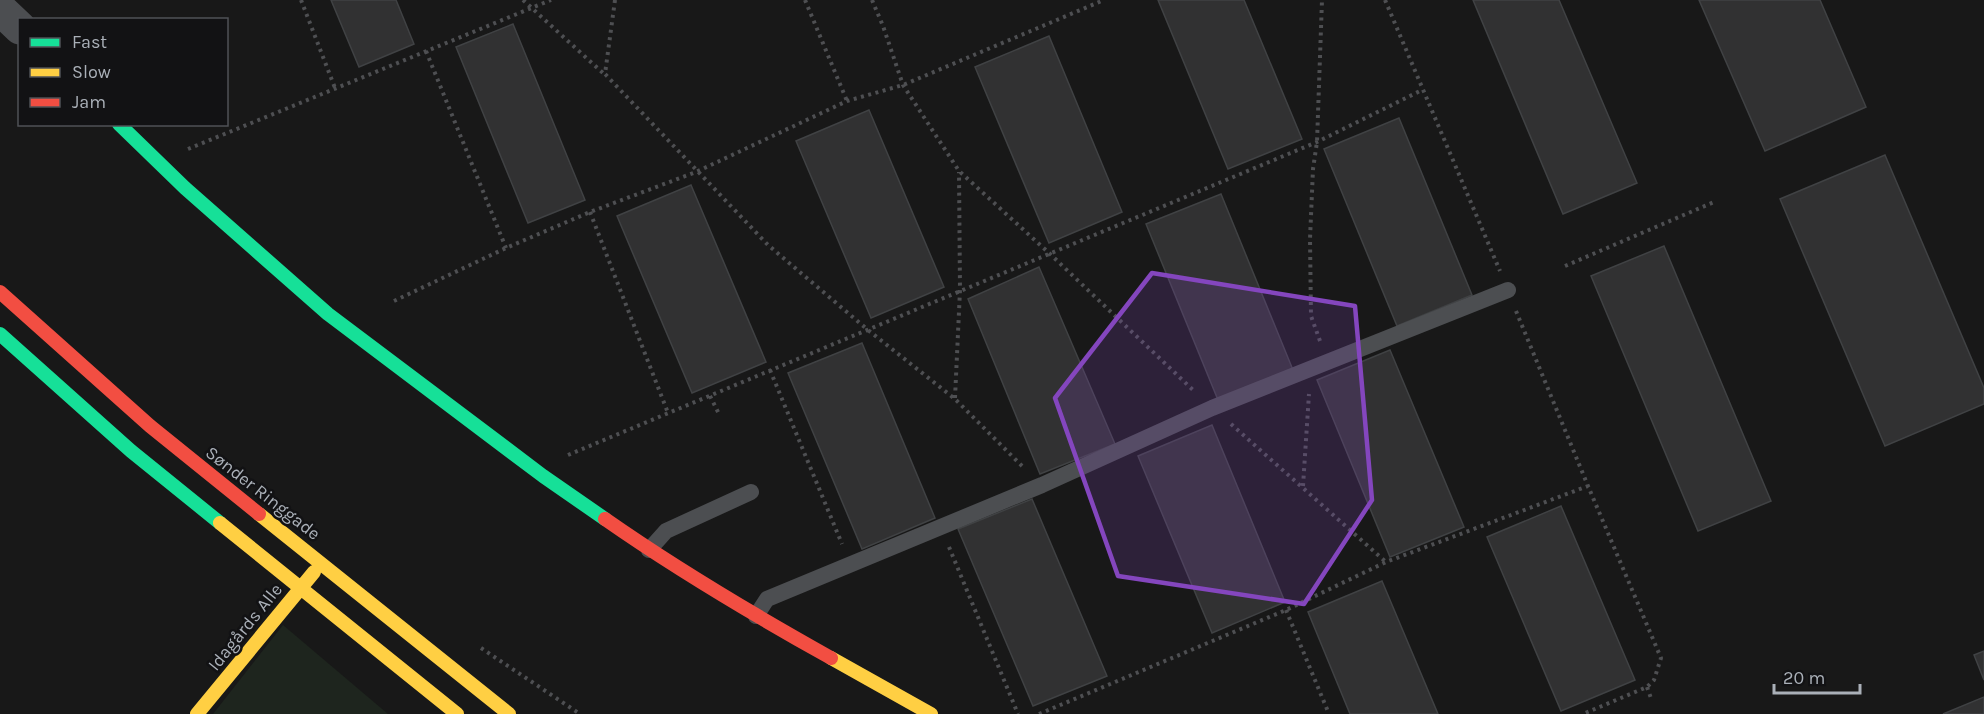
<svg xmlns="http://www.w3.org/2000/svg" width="1984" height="714" viewBox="0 0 1984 714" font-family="Karla,sans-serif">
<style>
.green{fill:#1e251e}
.building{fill:#313132;stroke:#404244;stroke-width:1.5}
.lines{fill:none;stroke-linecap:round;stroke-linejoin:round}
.path{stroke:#4e4f52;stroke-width:4;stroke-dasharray:3 4.5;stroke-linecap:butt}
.lane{stroke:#4c4e51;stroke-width:16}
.street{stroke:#4c4e51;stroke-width:33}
.fast{stroke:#16e098;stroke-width:14}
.slow{stroke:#ffcf43;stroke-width:14}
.jam{stroke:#f24e42;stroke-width:14}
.marked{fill:#8446be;fill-opacity:0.2;stroke:#8446be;stroke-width:4.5;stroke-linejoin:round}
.labels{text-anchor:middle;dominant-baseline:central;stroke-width:5;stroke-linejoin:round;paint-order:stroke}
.street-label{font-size:18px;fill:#aab0b8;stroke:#121214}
</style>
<rect width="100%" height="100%" fill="#181818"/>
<path class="green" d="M283 625 388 714H213Z"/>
<path class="building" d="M331 0H396L414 44 359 67Z
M1158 0H1244L1302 139 1228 169Z
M1473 0H1559L1637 183 1563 214Z
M1699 0H1820L1866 107 1765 151Z
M513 24 585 200 528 223 456 47Z
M1049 36 1122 212 1049 243 975 67Z
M869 110 944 287 871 318 796 141Z
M1399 118 1472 295 1397 326 1324 149Z
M1885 155 1984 388V404L1885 446 1780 199Z
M691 185 766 362 692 393 617 216Z
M1221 194 1293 370 1218 400 1146 224Z
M1664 246 1771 501 1698 531 1591 276Z
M1039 267 1115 444 1040 474 968 299Z
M862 343 935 518 862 549 788 373Z
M1390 350 1464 527 1390 557 1317 380Z
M1212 425 1285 602 1212 633 1138 456Z
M1032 499 1107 676 1033 706 958 529Z
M1561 506 1635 680 1561 711 1487 537Z
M1382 581 1438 714H1350L1308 612Z
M1984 651V680L1974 655Z
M1984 697V714H1943Z"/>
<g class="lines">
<path class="path" d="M301 0 335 88
M523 0 604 74
M615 0 605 74 768 245 868 330 955 399 1024 468
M805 0 847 101
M872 0 883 26 903 85 959 171 1049 253 1194 391
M1385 0 1500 271
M426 51 506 248
M188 149 551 0
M590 212 668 413
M1565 266 1714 202
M394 301 506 248 590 212 696 172 847 101 903 85 1104 0
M1516 311 1588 486 1661 658 1654 680 1647 687 1583 714
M1320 341 1311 316 1310 239 1313 169 1317 142 1322 0
M770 370 842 544
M710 396 720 416
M955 398 960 290 959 172
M1231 424 1386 562
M568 455 1317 142 1422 90
M1303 486 1309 394
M949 547 1018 714
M1286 610 1329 714
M481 648 580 714
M1647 687 1652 701
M1039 714 1286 610 1386 562 1588 486"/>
<path class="lane" d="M649 550 666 531 751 492
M756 616 767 599 1042 485 1212 408 1508 290"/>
<path class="street" d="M0 9 20 28"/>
<path class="fast" d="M119 124 185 188 328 314 543 476 605 519
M0 334 131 451 220 523"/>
<path class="slow" d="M259 514 509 714
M220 523 457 714
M831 658 931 714
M197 714 314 572"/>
<path class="jam" d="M0 292 150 426 259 514
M605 519C678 570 754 615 831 658"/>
</g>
<path class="marked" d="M1152 273 1355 306 1372 500 1304 604 1118 576 1055 398Z"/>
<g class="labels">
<g class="street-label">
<text transform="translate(263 493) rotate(38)">Sønder Ringgade</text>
<text transform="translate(245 627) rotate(-51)">Idagårds Alle</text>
</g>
</g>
<rect x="18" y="18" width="210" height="108" fill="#121214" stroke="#4f5156" stroke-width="1.5"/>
<rect x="30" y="38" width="30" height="9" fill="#16e098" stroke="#4f5156" stroke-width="1.5"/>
<text x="72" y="48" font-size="18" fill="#aab0b8">Fast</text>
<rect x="30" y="68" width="30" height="9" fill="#ffcf43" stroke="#4f5156" stroke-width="1.5"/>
<text x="72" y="78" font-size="18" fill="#aab0b8">Slow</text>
<rect x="30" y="98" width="30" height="9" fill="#f24e42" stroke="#4f5156" stroke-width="1.5"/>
<text x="72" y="108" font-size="18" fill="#aab0b8">Jam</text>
<path d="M1774 684v9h86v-9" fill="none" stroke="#aab0b8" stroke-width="3"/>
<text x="1783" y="684" font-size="18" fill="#aab0b8" stroke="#121214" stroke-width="4.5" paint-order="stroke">20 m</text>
</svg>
